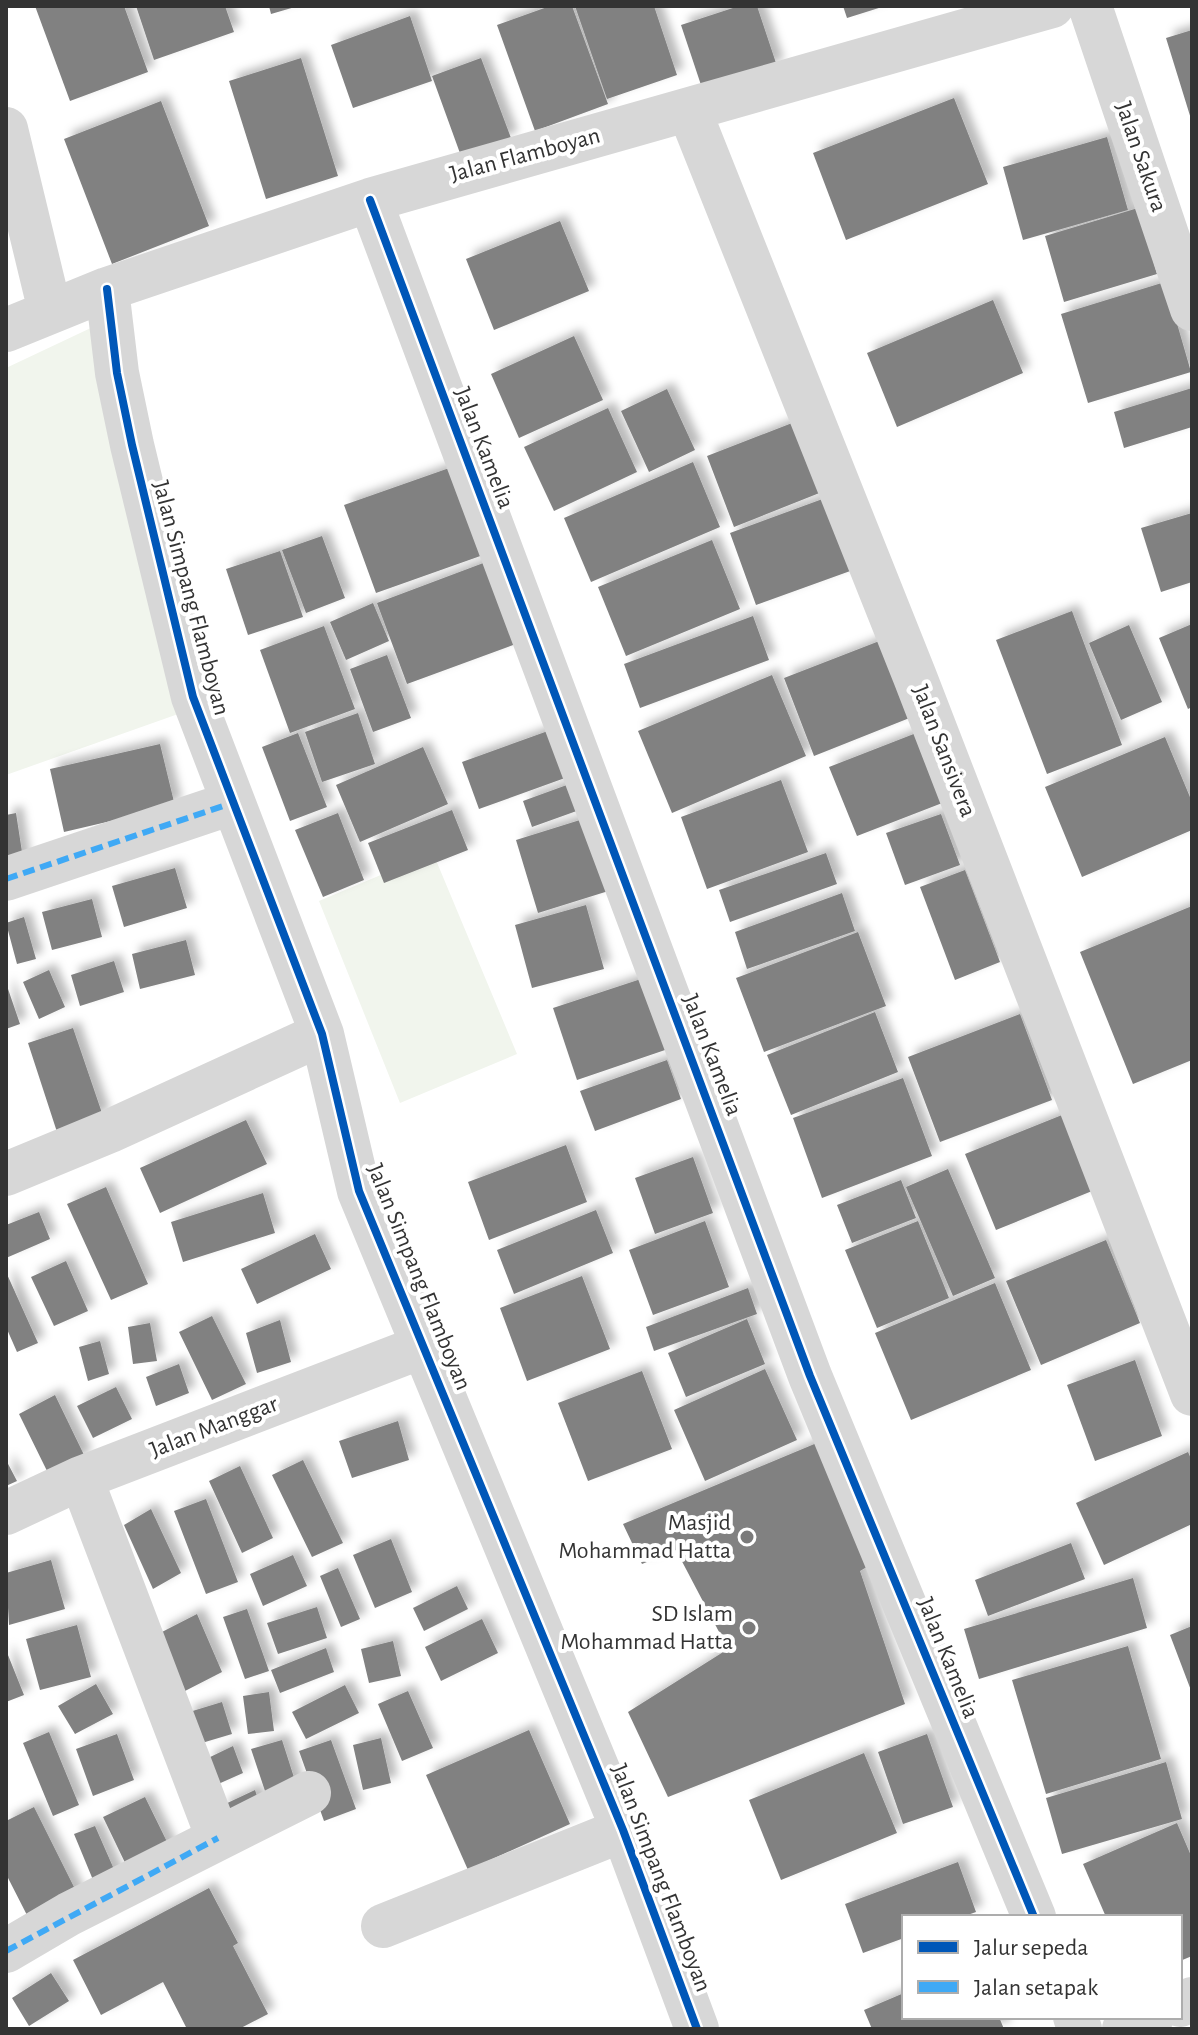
<svg xmlns="http://www.w3.org/2000/svg" width="1198" height="2035" viewBox="0 0 1198 2035" font-family="'Alegreya Sans',sans-serif">
<style>
.green{fill:#f1f5ed}
.building{fill:#818181;filter:url(#shadow)}
.lines{fill:none;stroke-linecap:round;stroke-linejoin:round}
.minor{stroke:#d7d7d7;stroke-width:44}
.quiet{stroke:#3fa9f5;stroke-width:6;stroke-dasharray:12 6;stroke-linecap:butt}
.cycleway-casing{stroke:#fff;stroke-width:13}
.cycleway{stroke:#0057b8;stroke-width:8}
.poi-dot{fill:#7a7a7a;stroke:#fff;stroke-width:3}
.labels{text-anchor:middle;dominant-baseline:central;stroke-width:8;stroke-linejoin:round;paint-order:stroke}
.street-label{font-size:24px;fill:#333;stroke:#fff}
.poi-label{font-size:24px;fill:#333;stroke:#fff;text-anchor:end}
</style>
<defs>
<filter id="shadow"><feDropShadow dx="7" dy="-7" stdDeviation="4" flood-color="#0004"/></filter>
</defs>
<rect width="100%" height="100%" fill="#fff"/>
<path class="green" d="M95 326 181 713 6 775V368Z
M433 853 517 1054 400 1103 319 901Z"/>
<path class="building" d="M35 6H124L148 72 70 101Z
M136 6H225L234 32 154 60Z
M269 6H294L295 7 271 14Z
M550 6H572L608 104 535 131 497 25Z
M575 6H654L677 75 607 99Z
M739 6H757L777 66 703 91 681 25Z
M843 6H882V7L847 18Z
M410 16 432 81 353 108 331 45Z
M1192 30V119H1191L1166 38Z
M301 58 338 176 266 199 229 81Z
M481 58 511 138 461 156 432 76Z
M954 98 988 184 846 240 813 153Z
M161 101 209 226 112 264 64 139Z
M1107 137 1128 210 1023 240 1003 167Z
M1138 208 1157 274 1064 302 1045 236Z
M560 221 589 291 494 330 466 259Z
M1165 282 1191 372 1088 403 1061 314Z
M993 300 1023 373 897 427 867 353Z
M574 336 603 400 519 438 491 374Z
M1192 388V427L1124 448 1114 412Z
M667 389 695 450 649 472 621 411Z
M608 408 637 472 554 511 524 447Z
M805 418 832 488 734 527 707 456Z
M693 462 720 527 591 582 564 518Z
M455 466 486 554 376 593 344 505Z
M828 497 853 570 756 605 730 533Z
M1192 513V582L1161 592 1141 528Z
M322 536 345 598 306 613 282 550Z
M712 540 740 609 626 656 598 587Z
M280 551 303 617 248 635 226 569Z
M494 559 524 641 407 684 377 603Z
M373 603 389 641 346 660 330 622Z
M1072 611 1122 745 1047 774 996 640Z
M753 616 769 660 640 708 624 664Z
M1192 624V707L1188 709 1159 638Z
M1129 625 1162 702 1121 720 1089 643Z
M324 626 355 709 290 733 260 650Z
M882 640 912 717 814 756 784 678Z
M387 655 411 718 373 732 350 669Z
M772 675 806 756 672 813 638 731Z
M358 713 375 764 322 782 305 732Z
M559 727 576 774 479 809 462 762Z
M924 730 950 800 857 836 829 767Z
M298 733 327 807 290 821 262 747Z
M1165 737 1192 802V830L1082 877 1045 787Z
M160 744 175 806 64 832 50 769Z
M423 747 448 804 360 842 336 785Z
M781 780 808 852 707 889 681 817Z
M575 782 585 808 532 827 523 801Z
M452 810 468 850 384 883 368 843Z
M16 813 24 865 6 868V815Z
M338 813 364 880 323 897 295 830Z
M941 814 960 865 905 885 886 833Z
M596 815 618 888 538 913 516 840Z
M826 853 837 884 730 922 719 890Z
M175 868 187 908 124 927 112 886Z
M965 870 1000 962 955 980 920 887Z
M842 893 855 931 747 969 735 932Z
M92 899 102 937 52 950 42 912Z
M586 905 604 969 532 988 515 925Z
M1192 906V1060L1133 1084 1080 952Z
M24 917 36 959 17 964 6 923Z
M858 932 886 1006 764 1052 736 978Z
M186 940 195 975 140 989 132 954Z
M114 961 124 992 80 1006 71 975Z
M49 970 65 1007 39 1019 23 982Z
M644 978 668 1049 577 1080 553 1008Z
M6 983 20 1024 6 1029Z
M875 1012 898 1072 791 1115 767 1055Z
M1020 1014 1052 1100 940 1142 908 1057Z
M73 1028 103 1116 57 1132 28 1043Z
M667 1060 681 1099 595 1131 580 1091Z
M903 1078 932 1156 822 1198 793 1118Z
M1067 1113 1097 1189 996 1230 965 1154Z
M246 1120 267 1164 160 1213 140 1168Z
M566 1145 587 1202 489 1240 468 1182Z
M693 1157 713 1213 655 1234 635 1178Z
M948 1169 995 1278 953 1296 906 1187Z
M901 1180 916 1218 852 1243 837 1205Z
M106 1187 148 1284 111 1300 67 1204Z
M263 1193 275 1233 183 1262 171 1222Z
M596 1210 613 1253 514 1294 497 1250Z
M39 1212 50 1239 6 1258V1225Z
M705 1221 729 1287 653 1315 629 1250Z
M918 1221 949 1298 877 1328 845 1250Z
M315 1234 331 1269 257 1304 241 1269Z
M1106 1240 1140 1323 1041 1365 1006 1281Z
M66 1261 88 1311 54 1326 31 1277Z
M6 1272 38 1343 17 1352 6 1327Z
M582 1276 610 1349 527 1381 500 1308Z
M995 1283 1031 1370 911 1420 875 1333Z
M748 1288 757 1314 654 1351 646 1327Z
M212 1316 246 1384 212 1400 179 1332Z
M747 1319 765 1364 686 1397 668 1353Z
M280 1320 291 1362 257 1373 246 1333Z
M150 1323 157 1361 133 1364 128 1327Z
M100 1341 109 1374 88 1381 79 1347Z
M1135 1360 1162 1436 1095 1461 1067 1385Z
M179 1364 189 1393 156 1406 146 1377Z
M765 1369 797 1440 705 1481 674 1410Z
M642 1371 672 1449 588 1481 558 1403Z
M116 1387 132 1419 93 1438 77 1406Z
M55 1395 85 1457 49 1475 19 1414Z
M398 1421 409 1460 352 1478 339 1441Z
M824 1440 875 1562 860 1571 905 1704 668 1797 628 1712 728 1649 676 1550 642 1564 623 1524Z
M1188 1452 1192 1461V1524L1104 1565 1076 1503Z
M6 1460 17 1481 6 1486Z
M303 1460 343 1543 312 1557 272 1475Z
M240 1466 273 1538 242 1553 209 1481Z
M206 1499 238 1582 206 1594 174 1511Z
M151 1509 181 1573 153 1589 124 1525Z
M391 1539 412 1592 375 1608 353 1555Z
M1071 1543 1085 1579 988 1616 975 1580Z
M293 1555 307 1586 263 1606 250 1574Z
M51 1560 65 1609 9 1625 6 1573Z
M338 1568 360 1619 341 1627 320 1576Z
M1133 1578 1147 1628 979 1679 964 1629Z
M457 1586 468 1609 424 1631 413 1608Z
M317 1607 327 1638 278 1654 267 1623Z
M247 1609 269 1671 245 1679 223 1617Z
M197 1614 222 1672 185 1691 160 1633Z
M482 1619 498 1653 441 1681 425 1647Z
M77 1625 91 1677 40 1690 26 1639Z
M1192 1626V1693L1170 1635Z
M393 1641 401 1676 369 1683 361 1649Z
M1128 1646 1161 1759 1046 1794 1012 1680Z
M326 1648 334 1672 280 1693 271 1670Z
M6 1650 24 1695 6 1702Z
M96 1684 113 1714 75 1734 58 1706Z
M345 1685 359 1713 306 1739 292 1712Z
M408 1691 433 1748 402 1761 378 1704Z
M269 1692 274 1731 248 1734 243 1696Z
M222 1702 232 1734 195 1745 186 1713Z
M529 1730 570 1824 468 1870 426 1775Z
M49 1732 79 1805 53 1816 23 1743Z
M117 1734 134 1780 93 1796 76 1749Z
M927 1734 953 1807 903 1824 878 1752Z
M381 1738 391 1783 363 1790 353 1745Z
M282 1740 298 1790 268 1800 251 1749Z
M331 1740 356 1809 324 1821 299 1751Z
M233 1746 243 1773 216 1785 206 1759Z
M864 1753 897 1833 781 1880 749 1800Z
M1166 1762 1182 1819 1062 1854 1046 1798Z
M255 1790 263 1814 229 1830 221 1806Z
M145 1797 171 1850 129 1871 103 1817Z
M34 1807 79 1897 30 1921 6 1874V1821Z
M1177 1823 1192 1858V1956L1180 1961V1917H1106L1083 1864Z
M95 1826 120 1883 98 1892 74 1834Z
M958 1862 976 1912 962 1917H904V1938L863 1953 845 1904Z
M209 1888 238 1943 233 1946 268 2014 239 2029H187L163 1982 101 2015 73 1960Z
M51 1973 69 2001 29 2026 12 1998Z
M904 1993V2017H999L1004 2029H872L864 2010Z"/>
<g class="lines">
<path class="minor" d="M1090 6 1192 309
M689 110 915 677 1192 1394
M6 129 50 311
M370 200 810 1376 1034 1917
M107 289 117 373 132 445 193 697 322 1034 359 1191 623 1830 697 2029
M6 330 107 289 370 200 1052 6
M6 879 232 803
M6 1174 110 1131 322 1034
M81 1478 218 1838
M6 1513 81 1478 424 1346
M383 1926 623 1830
M6 1951 69 1914 309 1793
M1180 2005 1192 1999
M1075 2017 1080 2029
M1124 2029 1152 2017"/>
<path class="quiet" d="M6 879 232 803
M6 1951 218 1838"/>
<defs>
<path id="cycleway" d="M370 200 810 1376 1034 1917
M107 289 117 373 132 445 193 697 322 1034 359 1191 623 1830 697 2029"/>
</defs>
<use href="#cycleway" class="cycleway-casing"/>
<use href="#cycleway" class="cycleway"/>
</g>
<g class="poi-dot">
<circle cx="747" cy="1537" r="8"/>
<circle cx="749" cy="1628" r="8"/>
</g>
<g class="labels">
<g class="street-label">
<text transform="translate(525 155) rotate(-15)">Jalan Flamboyan</text>
<text transform="translate(1141 157) rotate(71)">Jalan Sakura</text>
<text transform="translate(484 448) rotate(69)">Jalan Kamelia</text>
<text transform="translate(191 598) rotate(75)">Jalan Simpang Flamboyan</text>
<text transform="translate(944 751) rotate(69)">Jalan Sansivera</text>
<text transform="translate(712 1055) rotate(69)">Jalan Kamelia</text>
<text transform="translate(419 1277) rotate(68)">Jalan Simpang Flamboyan</text>
<text transform="translate(214 1427) rotate(-21)">Jalan Manggar</text>
<text transform="translate(948 1658) rotate(68)">Jalan Kamelia</text>
<text transform="translate(661 1878) rotate(69)">Jalan Simpang Flamboyan</text>
</g>
<g class="poi-label">
<text x="731" y="1523">Masjid<tspan x="731" dy="28">Mohammad Hatta</tspan></text>
<text x="733" y="1614">SD Islam<tspan x="733" dy="28">Mohammad Hatta</tspan></text>
</g>
</g>
<rect width="1198" height="2035" fill="none" stroke="#333333" stroke-width="16"/>
<rect x="902" y="1915" width="280" height="104" fill="#ffffff" stroke="#adadad" stroke-width="2"/>
<rect x="918" y="1941" width="40" height="12" fill="#0057b8" stroke="#adadad" stroke-width="2"/>
<text x="974" y="1955" font-size="24" fill="#333333">Jalur sepeda</text>
<rect x="918" y="1981" width="40" height="12" fill="#3fa9f5" stroke="#adadad" stroke-width="2"/>
<text x="974" y="1995" font-size="24" fill="#333333">Jalan setapak</text>
</svg>
